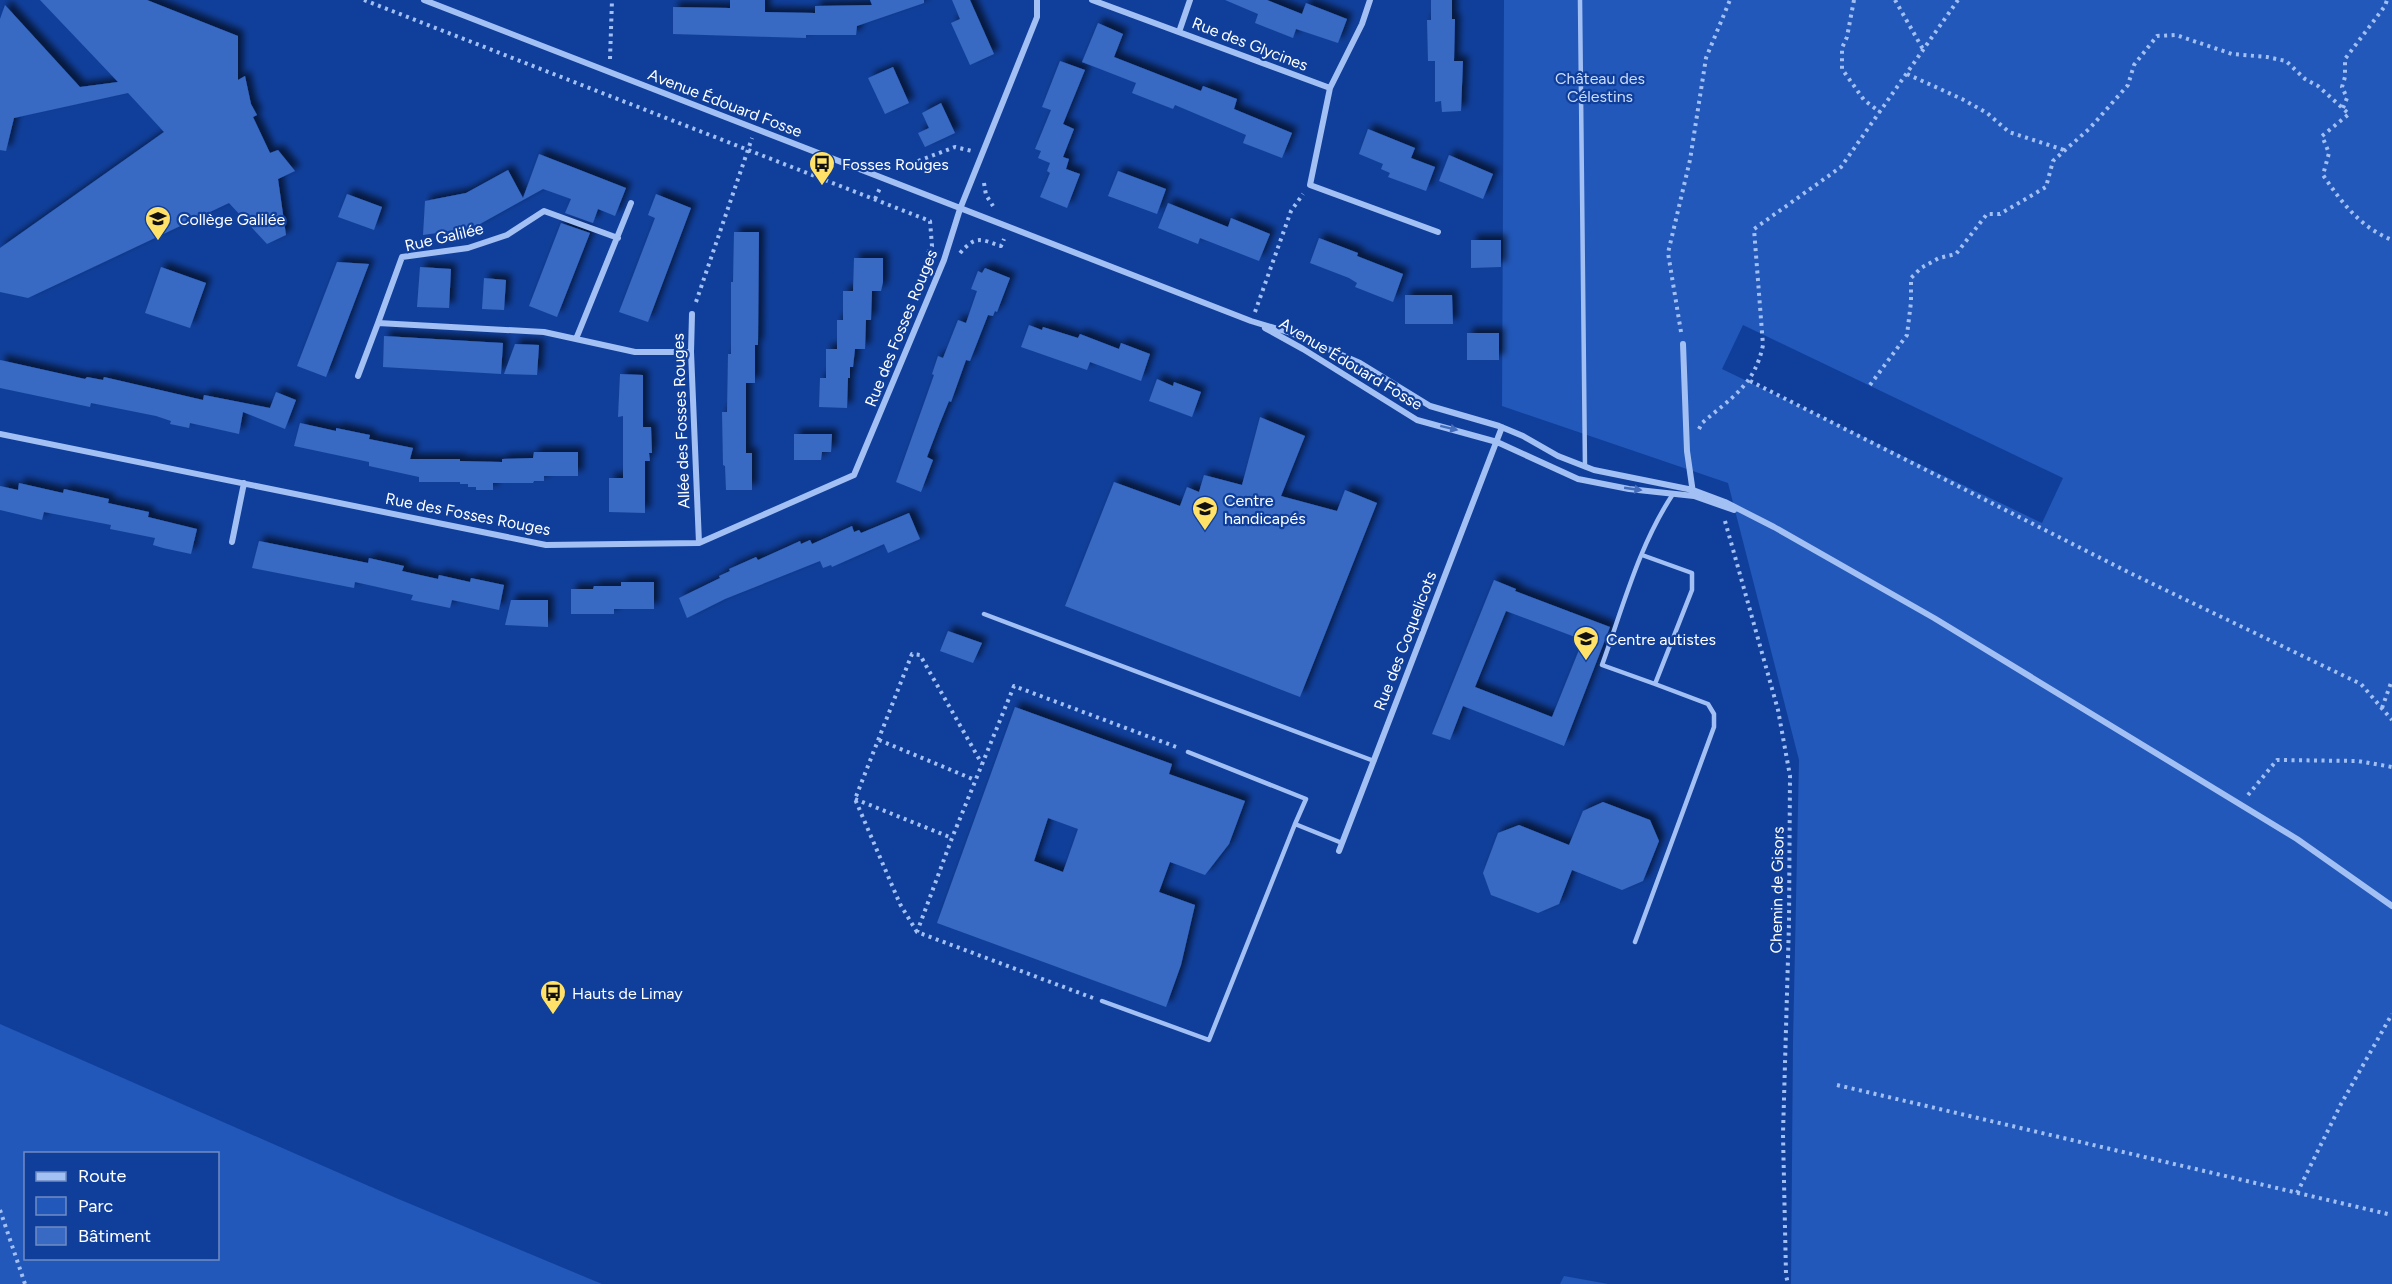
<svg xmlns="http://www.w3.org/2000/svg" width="2392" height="1284" viewBox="0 0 2392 1284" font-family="Figtree,sans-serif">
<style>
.green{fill:#2258ba;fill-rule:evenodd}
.building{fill:#3869c3;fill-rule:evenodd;filter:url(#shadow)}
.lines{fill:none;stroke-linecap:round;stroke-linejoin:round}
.path{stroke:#a3c0f5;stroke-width:4;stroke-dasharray:3 4.5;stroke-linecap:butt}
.service{stroke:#a3c0f5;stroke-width:4.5}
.minor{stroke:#a3c0f5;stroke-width:6}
.oneway{fill:#436cba}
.labels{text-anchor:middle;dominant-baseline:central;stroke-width:4.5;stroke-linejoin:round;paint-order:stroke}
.street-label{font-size:16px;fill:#fff;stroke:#103f9b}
.park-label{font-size:16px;fill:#ccdefe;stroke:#103f9b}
.poi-label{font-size:16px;fill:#fff;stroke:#103f9b;text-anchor:start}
</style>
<defs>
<filter id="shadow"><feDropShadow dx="5.5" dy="-5.5" stdDeviation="3" flood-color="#0009"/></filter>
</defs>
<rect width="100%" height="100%" fill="#103f9b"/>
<path class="green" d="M1504 0H2392V1284H1791L1793 1042 1799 760 1728 483 1502 406ZM1743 325 2063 478 2042 523 1722 369Z
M0 1024 396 1198 602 1284H0ZM26 1154H218V1258H26Z
M1564 1276 1608 1284H1560Z"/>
<path class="building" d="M40 0H147L238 36V80L245 76 251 104 257 115 253 117 270 153 278 150 295 171 278 179 286 235 267 244 229 203 28 298 0 292V248L164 132 128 93 14 118 6 151 0 150V19L5 5 80 87 118 82Z
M730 0H765V12L815 13V6L872 5 870 0H924V3L857 26 856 35H806V38L673 34V7L730 8Z
M952 0H970L994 54 970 65 951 23 960 19Z
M1225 0H1267L1302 14 1306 3 1347 19 1338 43 1296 29 1293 38 1255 23 1258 14Z
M1431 0H1452V19H1455L1454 61H1463L1461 111 1442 112 1441 101 1435 102V61H1428L1427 20H1431Z
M1098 23 1123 34 1114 57 1201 91 1203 86 1237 99 1234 109 1292 133 1282 158 1243 143 1246 135 1175 105 1173 109 1132 93 1136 83 1082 62Z
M1060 61 1085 70 1063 124 1074 129 1063 157 1069 159 1066 169 1080 174 1067 208 1040 197 1050 173 1047 171 1050 163 1038 158 1041 151 1035 149 1051 110 1042 107Z
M893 67 909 103 885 114 868 78Z
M941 103 955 133 925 147 918 133 929 128 922 113Z
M1368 129 1415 148 1411 158 1435 167 1426 191 1388 177 1390 173 1381 169 1383 164 1359 154Z
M539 154 626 188 615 216 598 209 593 223 565 213 571 199 543 189 480 224 458 230 423 235 425 201 466 193 508 170 523 198Z
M1449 155 1493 174 1483 199 1439 181Z
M1118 171 1166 189 1157 214 1108 196Z
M347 194 382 207 374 230 338 217Z
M656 194 691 208 648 322 619 312 655 218 648 215Z
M1168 203 1228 227 1231 218 1270 234 1259 261 1200 238 1198 244 1158 228Z
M561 223 590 233 557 317 529 306Z
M734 232H759L758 345H755V383H746V453H752V490H726L725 466 723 465 722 412H727L728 354H731V282H733Z
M1319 238 1358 253 1357 256 1403 274 1393 302 1355 287 1357 283 1349 278 1310 263Z
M1471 240H1501V267L1471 268Z
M854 258H883V282L881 291H872L871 320H866L865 349H855L853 367H850V378H848L847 408 819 407 820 378H826V349H837V320H843V291H853Z
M337 262 369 264 326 377 297 366Z
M161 267 206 283 190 328 145 313Z
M420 267 451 269 449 308 417 307Z
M985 268 1010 278 997 312 995 311 993 316 988 315 970 361 966 360 951 402 949 401 940 423 927 457 933 460 921 492 896 482 934 375 932 374 938 356 943 358 958 320 966 323 977 291 971 289 978 271 982 273Z
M484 278 506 280 504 310 482 309Z
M1405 295H1452L1453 324H1405Z
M1029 325 1042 330 1043 327 1078 338 1080 334 1119 349 1121 343 1150 354 1141 381 1090 362 1087 370 1021 347Z
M1467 333H1499V360H1467Z
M384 336 503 343 501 374 383 367Z
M515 344 539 345 537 375 504 374Z
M0 360 85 379 87 377 103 380 104 377 203 400 204 395 270 408 276 392 296 400 285 429 243 412 239 434 190 423 189 428 170 424 171 421 156 416 91 403 90 407 0 388Z
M620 374 643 375V427H651L652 453H649L650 461H645V513L609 512V478H623V416L618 417Z
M1157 379 1173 386 1174 382 1201 392 1192 417 1149 401Z
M1260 417 1305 436 1281 496 1337 511 1345 490 1377 503 1300 697 1065 606 1114 482 1180 506 1187 487 1199 492 1204 475 1242 485Z
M300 423 336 431V428L370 435 369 439 413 448 410 459H460V461L502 462V459L533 458 534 452H578V476H544V481H534L533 483H493V490H476V487H468V484H460V482H419V477L369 466V462L294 446Z
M794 434H832L831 452H822L821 460H794Z
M19 483 63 493 64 489 109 499 108 503 149 512 148 517 197 529 191 554 163 548 153 545 155 538 110 529 111 525 44 512 42 520 0 510V486L18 490Z
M909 513 920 539 888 553 884 544 832 567 831 565 823 568 820 561 725 599 687 618 679 598 720 578 719 576 730 571 729 569 756 557 758 560 800 541 801 544 810 540 812 544 852 526 854 532 859 530 861 533Z
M259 541 368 563 369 558 404 566 402 571 438 579 439 575 470 582 471 578 504 585 499 610 452 600 450 608 411 600 413 595 355 582 354 588 252 568Z
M1494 580 1516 589 1515 591 1610 627 1564 746 1463 706 1450 740 1432 734ZM1506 611 1583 640 1552 717 1475 687Z
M621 582H654V609H614V614H571V589H593L594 586H621Z
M511 600H548V627L505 625Z
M948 631 982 643 973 663 940 651Z
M1015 707 1172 764 1169 774 1245 801 1229 844 1205 875 1170 862 1159 892 1195 905 1181 965 1166 1007 937 923ZM1048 818 1078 829 1063 872 1034 861Z
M1603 802 1650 820 1659 841 1643 881 1622 890 1572 870 1559 904 1538 913 1491 895 1483 873 1498 833 1519 825 1569 845 1583 811Z"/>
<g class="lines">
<path class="path" d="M364 0 930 221 932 246 928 253 934 255
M1854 0 1847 37 1842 48V69L1864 100 1880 112
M1895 0 1924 51
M610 59 612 0
M1907 74 1962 99 1987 113 2009 132 2064 150
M2343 108 2347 98 2342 87 2345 77V59L2385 6 2387 0
M897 169 955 147 972 151
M984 183 986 195 993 206
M875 199 880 188
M960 253C976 235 980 239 1001 246L1004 239
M696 302 752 138
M1255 312 1291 211 1303 194
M1681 332 1668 253 1690 160 1706 58 1730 0
M1750 381 2130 573 2361 684 2392 720
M1870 385 1907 335 1911 302V278L1921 268 1939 258 1956 254 1987 214H2000L2046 187 2053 161 2090 128 2128 85 2134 65 2157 36 2176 35 2232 54 2267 57 2286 61 2305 79 2318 86 2349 114 2322 136 2329 153 2323 175C2342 203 2360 227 2392 240
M1699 429 1702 423C1731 398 1755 385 1763 345L1754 229 1841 167 1958 0
M1725 521 1778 710 1790 776 1789 923 1783 1134 1786 1275 1788 1284
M2382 708 2392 680
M879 740 975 780
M2248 795 2277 760 2358 761 2392 767
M855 799 952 838
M917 932 900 904 855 799 912 654 920 655 982 764
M1093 998 917 932 952 838 1014 686 1179 748
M1837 1085 2392 1215
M2297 1193 2341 1104 2392 1014
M0 1210 25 1284"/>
<path class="service" d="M1580 0 1585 467
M1642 555 1692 573V590L1655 684 1602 665C1623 607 1639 545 1673 494
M984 614 1374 761
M1188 752 1306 799 1295 824
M1635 942 1714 727V714L1708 704 1655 684
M1102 1001 1209 1040 1295 824 1342 843"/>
<path class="minor" d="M424 0 1251 321 1291 333 1360 363 1430 406 1499 426 1523 436 1558 456 1594 470 1693 490 1725 502 1774 527 1934 618 2297 839 2392 906
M1092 0 1330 88
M1370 0 1362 24 1330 88 1310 185 1438 232
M1179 32 1190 0
M618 238 544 211 507 235 468 248 402 257 378 323 544 332 635 352H691
M692 314 691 352 699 543
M1265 328 1303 349 1417 420 1497 442 1578 479 1629 489 1694 496 1734 510
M576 339 631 203
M1683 344 1687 451 1693 493
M358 376 378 323
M0 434 546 545 699 543 854 475 944 260 960 209 1037 17V0
M232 542 244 483
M1339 851 1502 427"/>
</g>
<defs><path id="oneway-solid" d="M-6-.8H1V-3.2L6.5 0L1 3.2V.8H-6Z" transform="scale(1.5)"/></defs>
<g class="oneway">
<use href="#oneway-solid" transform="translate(1449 428) rotate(14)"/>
<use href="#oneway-solid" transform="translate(1633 489) rotate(8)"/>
</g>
<defs>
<symbol id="bus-pin" viewBox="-11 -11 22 30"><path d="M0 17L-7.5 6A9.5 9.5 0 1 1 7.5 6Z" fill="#ffe267" stroke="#103f9b"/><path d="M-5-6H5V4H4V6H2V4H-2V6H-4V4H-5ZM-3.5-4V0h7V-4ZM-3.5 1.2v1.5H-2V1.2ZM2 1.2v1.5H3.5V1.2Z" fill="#111"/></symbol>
<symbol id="school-pin" viewBox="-11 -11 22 30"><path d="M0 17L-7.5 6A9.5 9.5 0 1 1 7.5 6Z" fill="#ffe267" stroke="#103f9b"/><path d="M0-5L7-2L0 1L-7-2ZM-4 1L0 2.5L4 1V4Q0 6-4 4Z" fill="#111"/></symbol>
</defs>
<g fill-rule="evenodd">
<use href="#bus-pin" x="807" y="149" width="30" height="40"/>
<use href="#school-pin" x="143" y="204" width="30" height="40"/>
<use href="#school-pin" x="1190" y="494" width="30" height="40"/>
<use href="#school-pin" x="1571" y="624" width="30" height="40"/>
<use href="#bus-pin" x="538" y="978" width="30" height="40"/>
</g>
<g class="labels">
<g class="street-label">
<text transform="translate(1250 44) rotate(21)">Rue des Glycines</text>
<text transform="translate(725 103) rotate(21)">Avenue Édouard Fosse</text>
<text transform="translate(444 237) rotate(-13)">Rue Galilée</text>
<text transform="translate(901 328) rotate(-68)">Rue des Fosses Rouges</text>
<text transform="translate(1351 364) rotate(31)">Avenue Édouard Fosse</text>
<text transform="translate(681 421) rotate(-92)">Allée des Fosses Rouges</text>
<text transform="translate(468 514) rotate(11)">Rue des Fosses Rouges</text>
<text transform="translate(1405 641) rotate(-69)">Rue des Coquelicots</text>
<text transform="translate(1777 890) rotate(-89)">Chemin de Gisors</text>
</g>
<g class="park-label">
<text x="1600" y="78">Château des<tspan x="1600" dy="18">Célestins</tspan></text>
</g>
<g class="poi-label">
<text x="842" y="164">Fosses Rouges</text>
<text x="178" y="219">Collège Galilée</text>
<text x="1224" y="500">Centre<tspan x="1224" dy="18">handicapés</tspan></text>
<text x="1606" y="639">Centre autistes</text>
<text x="572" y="993">Hauts de Limay</text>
</g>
</g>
<rect x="24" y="1152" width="195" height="108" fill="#103f9b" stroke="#708cc3" stroke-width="1.5"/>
<rect x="36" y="1172" width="30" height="9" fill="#a3c0f5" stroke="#708cc3" stroke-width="1.5"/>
<text x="78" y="1182" font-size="18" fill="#ffffff">Route</text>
<rect x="36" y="1197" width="30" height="18" fill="#2258ba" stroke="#708cc3" stroke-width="1.5"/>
<text x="78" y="1212" font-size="18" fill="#ffffff">Parc</text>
<rect x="36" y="1227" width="30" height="18" fill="#3869c3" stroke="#708cc3" stroke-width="1.5"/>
<text x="78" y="1242" font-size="18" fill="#ffffff">Bâtiment</text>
</svg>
